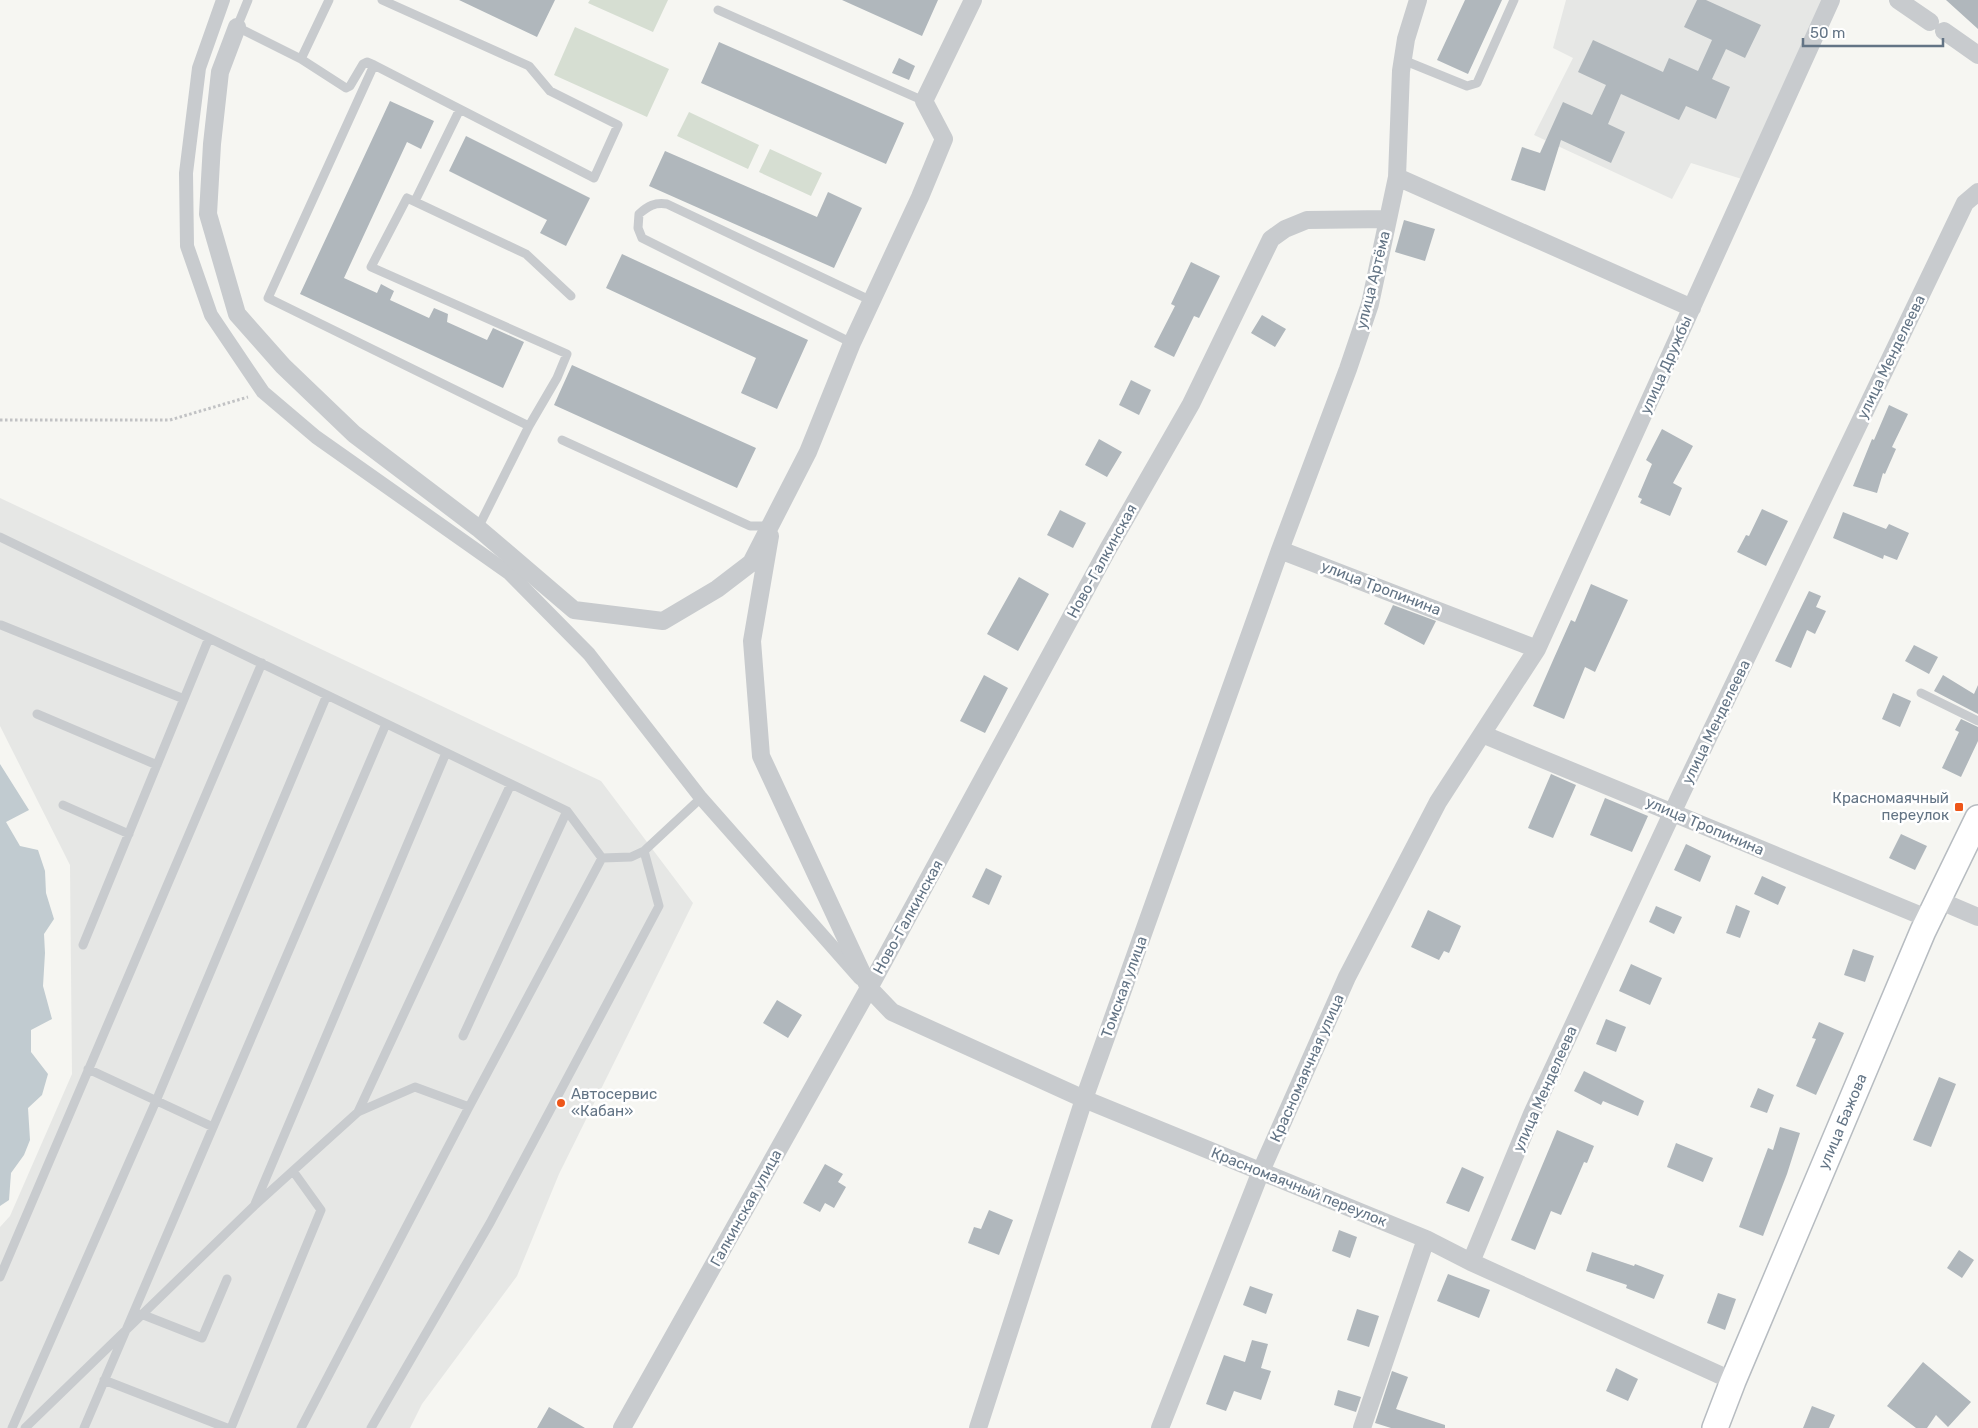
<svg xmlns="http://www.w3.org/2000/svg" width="1978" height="1428" viewBox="0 0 1978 1428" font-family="Rubik,sans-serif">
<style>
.built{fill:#e6e7e5}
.green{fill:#d6ded2}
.water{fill:#c1cbd0}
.building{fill:#b0b7bc}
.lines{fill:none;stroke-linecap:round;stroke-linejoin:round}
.secondary-casing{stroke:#b7bcc1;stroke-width:28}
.path{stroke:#c1c2c4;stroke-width:3;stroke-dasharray:2.5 2.5;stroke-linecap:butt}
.service{stroke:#c8cbce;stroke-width:9}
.pedestrian{stroke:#c8cbce;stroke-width:14}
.minor{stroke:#c8cbce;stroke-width:18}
.secondary{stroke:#fff;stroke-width:25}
.poi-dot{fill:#ee5619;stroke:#fff;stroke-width:2}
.labels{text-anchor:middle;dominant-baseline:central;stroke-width:5;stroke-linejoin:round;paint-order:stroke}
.street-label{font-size:15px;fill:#637485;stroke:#fff}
.poi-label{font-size:15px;fill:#637485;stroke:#fff;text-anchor:end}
</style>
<rect width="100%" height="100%" fill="#f6f6f2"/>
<path class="built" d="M1566 0H1825L1745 180 1691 163 1672 199 1534 135 1573 58 1553 48Z
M0 498 601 781 693 903 559 1174 517 1276 422 1404 410 1428H0V1227L10 1216 72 1074 70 865 0 726Z"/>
<path class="green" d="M590 0H668L653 32 588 3Z
M575 27 669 69 647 117 554 75Z
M689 112 759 145 748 169 677 136Z
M770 149 822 173 811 196 759 172Z"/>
<path class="water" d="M0 764 29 810 6 822 20 846 38 850 45 871 46 893 54 919 44 934 45 953 43 986 52 1019 31 1030V1052L48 1074 42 1095 28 1108 30 1140 24 1155 11 1173 9 1200 0 1206Z"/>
<path class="building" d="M459 0H555L537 37Z
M842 0H938L922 36Z
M1465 0H1502L1468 74 1437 60Z
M1697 0H1706L1761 25 1745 58 1726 49 1712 79 1730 87 1716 119 1686 106 1679 120 1621 94 1608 124 1625 132 1611 163 1561 140 1545 191 1511 180 1522 147 1540 153 1563 102 1592 115 1606 85 1578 72 1593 40 1663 72 1669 58 1698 71 1712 40 1684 27Z
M1946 0H1978V29Z
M719 42 904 123 886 164 701 83Z
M899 58 915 66 909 80 892 73Z
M390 101 434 121 421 149 407 142 344 278 377 293 381 284 394 291 390 300 429 318 434 308 448 314 447 322 487 340 493 328 524 342 503 388 300 294Z
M466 136 590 198 566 246 540 233 547 220 449 171Z
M665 151 817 217 828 192 862 208 834 268 649 186Z
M1404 220 1435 229 1425 261 1395 252Z
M622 254 808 340 777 409 741 393 756 358 606 288Z
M1191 262 1220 276 1199 318 1194 316 1174 357 1154 347 1175 306 1171 304Z
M1262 315 1286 329 1275 347 1251 333Z
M572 365 756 448 737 488 554 405Z
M1131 380 1151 390 1139 415 1119 405Z
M1889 405 1908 414 1892 447 1896 449 1885 474 1883 473 1877 493 1853 486 1872 439 1874 440Z
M1662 429 1693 446 1673 483 1682 488 1670 516 1640 503 1642 499 1638 497 1652 464 1646 460Z
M1099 439 1122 452 1107 477 1085 465Z
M1762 509 1788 521 1766 566 1737 552 1746 535 1749 536Z
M1060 510 1086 523 1073 548 1047 535Z
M1843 512 1886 529 1889 524 1909 533 1897 560 1884 555 1883 559 1833 538Z
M1019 577 1049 594 1018 651 987 634Z
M1591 584 1628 600 1595 672 1585 667 1564 719 1533 706 1554 658 1571 620 1575 622Z
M1809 591 1821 596 1816 607 1826 611 1815 634 1807 630 1791 668 1775 661Z
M1393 605 1436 621 1424 645 1384 624Z
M1914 645 1938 657 1929 674 1905 661Z
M984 675 1008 688 985 733 960 721Z
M1943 675 1974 694 1978 685V714L1934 691Z
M1893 693 1911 701 1900 727 1882 719Z
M1961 719 1978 727V741L1961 777 1942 768 1959 732 1955 730Z
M1551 774 1576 785 1553 838 1528 828Z
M1605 798 1648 816 1632 852 1590 835Z
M1901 834 1927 846 1915 870 1889 858Z
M1686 844 1711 856 1700 882 1674 870Z
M986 868 1002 876 989 905 972 897Z
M1762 876 1786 887 1778 905 1754 894Z
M1736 905 1750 911 1740 938 1726 933Z
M1656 906 1682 917 1674 934 1649 922Z
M1428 910 1461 926 1449 953 1444 951 1439 960 1411 947Z
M1853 949 1874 956 1865 982 1844 975Z
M1631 964 1662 978 1650 1005 1619 991Z
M777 1000 802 1015 788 1038 763 1023Z
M1606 1019 1626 1027 1616 1052 1596 1044Z
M1819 1022 1844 1033 1816 1095 1796 1086 1816 1039 1812 1038Z
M1584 1071 1644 1101 1638 1116 1603 1101 1601 1105 1574 1091Z
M1939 1077 1956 1084 1931 1147 1913 1140Z
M1758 1088 1774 1095 1767 1113 1750 1107Z
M1780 1127 1800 1133 1787 1174 1763 1236 1739 1227 1768 1148 1773 1150Z
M1557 1130 1594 1146 1587 1163 1584 1162 1561 1215 1551 1211 1535 1250 1511 1240Z
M1676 1143 1713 1158 1703 1182 1667 1167Z
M825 1164 843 1174 838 1182 846 1187 834 1208 825 1203 820 1212 803 1203Z
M1462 1167 1484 1177 1469 1212 1446 1203Z
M989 1210 1013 1220 999 1255 968 1243 974 1227 981 1229Z
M1339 1230 1357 1237 1350 1258 1332 1251Z
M1959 1250 1974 1260 1962 1278 1947 1268Z
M1592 1252 1634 1266 1635 1264 1664 1275 1654 1299 1626 1288 1627 1285 1586 1271Z
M1448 1274 1490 1290 1479 1318 1437 1301Z
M1250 1286 1273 1294 1266 1314 1243 1305Z
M1718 1293 1736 1299 1725 1330 1707 1323Z
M1357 1309 1379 1316 1369 1347 1347 1340Z
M1252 1340 1268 1344 1261 1368 1271 1371 1261 1400 1234 1391 1226 1411 1206 1404 1224 1355 1245 1362Z
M1923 1362 1971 1402 1948 1427 1936 1415 1927 1428H1916L1887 1406Z
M1616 1368 1638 1379 1628 1401 1606 1391Z
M1392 1371 1408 1377 1396 1409 1445 1425V1428H1391L1375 1423Z
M1338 1390 1361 1397 1356 1412 1334 1405Z
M1812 1406 1835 1415 1829 1428H1803Z
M549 1407 585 1428H537Z"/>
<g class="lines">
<defs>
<g id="secondary">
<path id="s1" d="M1715 1428 1733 1381 1923 931 1978 818"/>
</g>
</defs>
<use href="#secondary" class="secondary-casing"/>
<path class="path" d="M0 420H170L248 397"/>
<path class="service" d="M248 0 237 27 301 59 346 88 350 86 363 64 367 62 374 65 594 178 618 125 550 91 529 66 382 0
M718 10 924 101
M301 59 329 0
M1403 60 1467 86 1477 83 1514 0
M374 65 268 298 529 426 557 378 567 354 371 267 407 198 526 254 571 296
M415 201 460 109
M852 343 642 238 638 228 639 214C648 206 655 202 667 204L872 301
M562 440 750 526H765L770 523
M478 528 529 426
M0 537 567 811 602 858 631 857 644 851 701 798
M1 625 184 699
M1921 693 1978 721
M37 714 157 765
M63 805 129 834
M83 945 209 638
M463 1036 567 811
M88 1069 213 1127
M358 1112 511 784
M255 1204 446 753
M0 1277 262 663
M141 1314 202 1338 227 1279
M104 1380 227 1428
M12 1428 156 1101 327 695
M25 1428 254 1206 358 1112 415 1087 469 1107
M84 1428 386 724
M231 1428 321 1210 293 1171
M301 1428 469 1107 602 858
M371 1428 490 1223 659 906 644 851"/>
<path class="pedestrian" d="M223 0 199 68 186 173 187 246 211 315 263 392 316 437 509 573 589 654 701 798 860 978"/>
<path class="minor" d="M1898 0 1930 22
M237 27 220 72 212 144 208 214 237 314 283 366 354 434 478 528 574 610 663 621 717 589 751 563 808 452 852 343 920 197 944 139 924 101 973 0
M1944 31 1978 55
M1397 177 1692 308
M770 536 752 641 761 756 869 988 892 1012 1084 1099 1426 1239 1471 1262 1733 1381
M1280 550 1537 649
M1482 734 1929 919
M1938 900 1978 917
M1471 1262 1532 1114 1681 794 1965 203 1978 192
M622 1428 869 988 1108 549 1191 404 1271 239 1285 229 1307 220 1388 219
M978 1428 1084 1099 1280 550 1348 369 1370 304 1397 177 1401 71 1406 39 1418 0
M1160 1428 1261 1171 1347 977 1438 802 1537 649 1831 0
M1362 1428 1426 1239"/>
<use href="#secondary" class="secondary"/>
</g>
<g class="poi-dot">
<rect x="1954" y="802" width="10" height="10" rx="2.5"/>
<circle cx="561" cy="1103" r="5"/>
</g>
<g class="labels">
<g class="street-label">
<text transform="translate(1373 280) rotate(-76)">улица Артёма</text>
<text transform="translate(1891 357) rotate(-64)">улица Менделеева</text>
<text transform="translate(1666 365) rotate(-66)">улица Дружбы</text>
<text transform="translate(1102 561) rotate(-61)">Ново-Галкинская</text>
<text transform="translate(1381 588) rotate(21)">улица Тропинина</text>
<text transform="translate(1716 722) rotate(-64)">улица Менделеева</text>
<text transform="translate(1705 826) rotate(23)">улица Тропинина</text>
<text transform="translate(908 917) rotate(-61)">Ново-Галкинская</text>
<text transform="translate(1124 987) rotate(-70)">Томская улица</text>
<text transform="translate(1307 1068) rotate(-66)">Красномаячная улица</text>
<text transform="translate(1545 1089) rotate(-66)">улица Менделеева</text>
<text stroke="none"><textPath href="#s1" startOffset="332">улица Бажова</textPath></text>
<text transform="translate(1299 1187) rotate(22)">Красномаячный переулок</text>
<text transform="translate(746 1208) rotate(-61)">Галкинская улица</text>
</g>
<g class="poi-label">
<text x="1949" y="798">Красномаячный<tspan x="1949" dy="17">переулок</tspan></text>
<text x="571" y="1094" text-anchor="start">Автосервис<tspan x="571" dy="17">«Кабан»</tspan></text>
</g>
</g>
<path d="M1803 38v8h140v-8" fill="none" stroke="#637485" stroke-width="2.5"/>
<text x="1810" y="38" font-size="15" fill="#637485" stroke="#ffffff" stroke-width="4" paint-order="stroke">50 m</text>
</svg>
